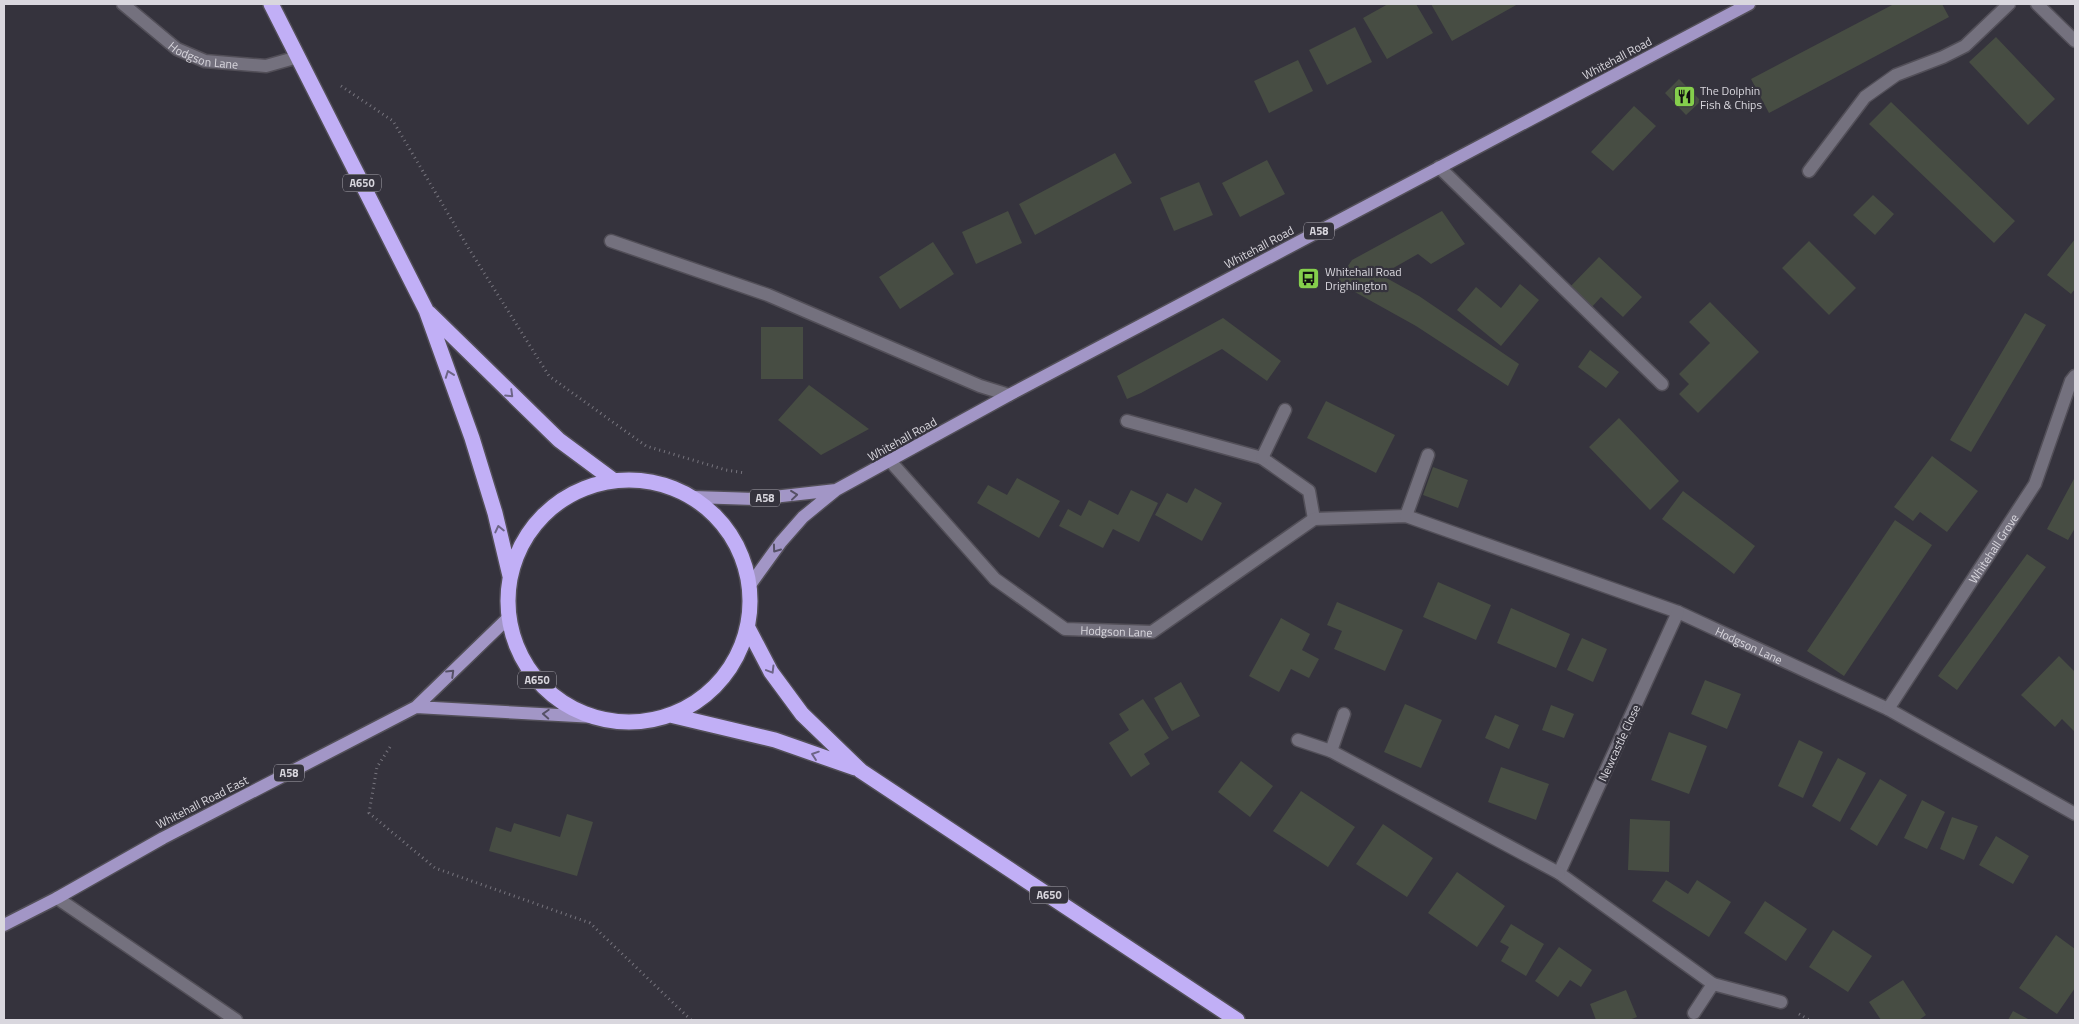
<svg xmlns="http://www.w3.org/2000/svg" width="2079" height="1024" viewBox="0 0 2079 1024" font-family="'Titillium Web',sans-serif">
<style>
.building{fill:#474d43}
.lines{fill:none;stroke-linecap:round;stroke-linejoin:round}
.lane-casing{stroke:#524f58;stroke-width:15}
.street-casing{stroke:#524f58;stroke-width:15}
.primary-casing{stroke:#524f58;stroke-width:15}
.highway-casing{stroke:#524f58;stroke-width:18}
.path{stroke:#77757e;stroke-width:3;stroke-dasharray:1 4;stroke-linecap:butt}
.lane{stroke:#74717e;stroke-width:12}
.street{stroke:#74717e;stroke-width:12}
.primary{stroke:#a296c6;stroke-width:12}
.highway{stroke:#c1aff6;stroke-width:15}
.oneway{stroke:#6d6587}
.oneway2{stroke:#565166}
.labels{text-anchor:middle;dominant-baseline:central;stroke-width:4.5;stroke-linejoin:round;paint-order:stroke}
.shield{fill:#35333d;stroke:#a8a6ae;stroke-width:1}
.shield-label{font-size:11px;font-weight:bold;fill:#d9d7de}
.street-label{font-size:12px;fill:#d9d7de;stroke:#35333d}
.poi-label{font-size:12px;fill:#d9d7de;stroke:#35333d;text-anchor:start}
</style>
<rect width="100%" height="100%" fill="#35333d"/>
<path class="building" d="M1388 4H1416L1433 33 1387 59 1363 18Z
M1431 4H1518L1452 41Z
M1894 4H1942L1949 17 1769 113 1751 79Z
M1355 27 1372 62 1327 85 1309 50Z
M1996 37 2055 99 2028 125 1969 62Z
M1298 60 1313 91 1269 113 1254 81Z
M1679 79 1701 101 1686 115 1665 93Z
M1891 102 2015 221 1994 243 1869 124Z
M1634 106 1656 126 1613 171 1591 152Z
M1115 153 1132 183 1035 235 1019 204Z
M1267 160 1285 194 1240 217 1222 183Z
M1199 182 1213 215 1174 231 1160 198Z
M1873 195 1894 214 1875 235 1853 215Z
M1008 211 1022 243 976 264 962 232Z
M1442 211 1465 244 1431 264 1418 254 1381 275 1419 296 1519 364 1508 386 1416 326 1337 282 1352 260Z
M2075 239V289L2071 294 2047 275Z
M1809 241 1856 288 1829 315 1782 268Z
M933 242 954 274 900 309 879 277Z
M1599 257 1642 297 1623 317 1601 297 1591 308 1569 288Z
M1520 284 1539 300 1501 346 1457 310 1476 287 1501 308Z
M1710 302 1759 352 1698 413 1679 394 1689 384 1679 374 1710 343 1689 322Z
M2025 313 2046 325 1971 452 1950 440Z
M1223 318 1281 361 1267 381 1222 349 1141 393 1127 399 1117 376Z
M761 327H803V379H761Z
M1590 350 1619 372 1606 388 1578 367Z
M809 385 869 429 821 455 778 420Z
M1326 401 1395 435 1376 473 1307 438Z
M1619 418 1679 481 1650 510 1589 447Z
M1932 456 1978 491 1947 532 1920 512 1913 521 1894 507Z
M1433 467 1468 480 1458 508 1423 495Z
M2075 477V528L2068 540 2047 529Z
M1017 478 1060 501 1039 538 977 503 988 485 1007 495Z
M1195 488 1222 503 1202 541 1155 515 1167 493 1187 503Z
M1131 490 1158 503 1139 542 1113 529 1103 548 1059 526 1068 509 1081 516 1089 500 1118 515Z
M1683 491 1755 546 1734 574 1662 519Z
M1895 520 1932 545 1844 676 1807 651Z
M2027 554 2046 567 1957 690 1938 676Z
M1438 582 1491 605 1476 640 1423 617Z
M1337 602 1403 630 1385 671 1334 649 1342 631 1327 625Z
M1511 608 1570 634 1556 668 1497 643Z
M1281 618 1310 634 1302 650 1319 659 1309 678 1291 669 1279 692 1249 676Z
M1582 638 1607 649 1593 682 1567 670Z
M2059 656 2075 672V732L2062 719 2055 727 2021 695Z
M1705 680 1741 694 1727 729 1691 714Z
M1181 682 1200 716 1172 731 1154 698Z
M1143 699 1169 738 1144 754 1150 764 1131 777 1109 743 1129 730 1119 714Z
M1405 704 1442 720 1421 768 1384 752Z
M1551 705 1574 714 1564 738 1542 730Z
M1495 715 1519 725 1509 749 1485 738Z
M1669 732 1707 746 1689 794 1651 780Z
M1799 740 1823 752 1803 798 1778 786Z
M1838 758 1866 773 1840 822 1812 806Z
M1241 761 1273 786 1250 817 1218 792Z
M1501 767 1549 784 1536 820 1488 802Z
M1880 779 1907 795 1877 846 1850 829Z
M1301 791 1355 827 1328 867 1273 831Z
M1922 800 1945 812 1927 849 1904 838Z
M567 814 593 822 577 876 489 851 496 827 511 832 514 823 560 837Z
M1952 817 1978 826 1964 860 1940 849Z
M1630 819 1670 821 1669 872 1628 870Z
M1383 824 1433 858 1407 897 1356 864Z
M1996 836 2029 856 2013 884 1979 865Z
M1457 872 1505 906 1477 947 1428 913Z
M1666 880 1688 894 1697 880 1731 902 1709 937 1652 901Z
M1765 901 1807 929 1786 961 1744 933Z
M1511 924 1544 944 1526 976 1501 961 1509 947 1500 942Z
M1833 930 1872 956 1848 992 1809 967Z
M2056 935 2075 949V988L2057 1014 2019 988Z
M1559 947 1592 970 1581 987 1570 980 1558 997 1535 981Z
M1903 980 1926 1015 1919 1020H1881L1869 1002Z
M1626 990 1637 1017 1629 1020H1596L1590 1004Z
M2013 1011 2030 1020H2008Z"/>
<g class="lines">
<defs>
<g id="lane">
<path id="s1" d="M123 4 177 49 205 61 266 66 298 57"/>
<path d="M1439 167 1662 384"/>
<path d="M1809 171 1865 97 1896 75 1943 57 1965 46 2009 4"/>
<path d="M611 241 768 295 980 386 1009 395"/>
<path d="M57 898 236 1020"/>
</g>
<g id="street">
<path d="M2037 4 2075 41"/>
<path d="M1127 421 1262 458 1309 491 1314 519"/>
<path d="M1262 458 1285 410"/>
<path id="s2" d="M891 462 995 579 1065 629 1152 632 1314 519 1406 516 1678 612 1888 709 2075 814"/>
<path d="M1406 516 1428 455"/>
<path d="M1678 612 1559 873 1713 984 1781 1002"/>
<path id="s3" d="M1888 709 2035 484 2071 381 2075 376"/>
<path d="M1298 740 1331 751 1559 873"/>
<path d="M1331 751 1344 714"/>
<path d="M1694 1013 1713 984"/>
</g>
<path id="primary" d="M693 497 755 499 836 490
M750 585 781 542 803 517 836 490 1009 395 1749 4
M416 707 595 717
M4 925 57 898 163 838 416 707 509 617"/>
<path id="highway" d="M271 4 426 310 472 438 495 513 510 576
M429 313 559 440 613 480
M508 601a121 121 0 1 1 242 0a121 121 0 1 1-242 0Z
M748 628 771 672 802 714 861 771 1237 1020
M670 715 775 740 855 768"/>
</defs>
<use href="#lane" class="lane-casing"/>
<use href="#street" class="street-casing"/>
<use href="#primary" class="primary-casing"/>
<use href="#highway" class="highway-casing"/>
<path class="path" d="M341 86 393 121 469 249 549 376 646 446 726 470 745 473
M390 747 377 767 369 813 435 868 590 923 691 1020
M1799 1014 1809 1020"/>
<use href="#lane" class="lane"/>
<use href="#street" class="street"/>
<use href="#primary" class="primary"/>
<use href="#highway" class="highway"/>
</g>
<defs><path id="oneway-chevron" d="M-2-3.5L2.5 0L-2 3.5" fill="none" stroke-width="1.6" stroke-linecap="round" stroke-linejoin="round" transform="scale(1.25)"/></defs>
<g class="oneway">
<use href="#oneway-chevron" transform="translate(449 374) rotate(-110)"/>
<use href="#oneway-chevron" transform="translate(510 394) rotate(44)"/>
<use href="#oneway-chevron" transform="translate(499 529) rotate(-103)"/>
<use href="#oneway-chevron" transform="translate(771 670) rotate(59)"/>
<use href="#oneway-chevron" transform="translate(815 755) rotate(-161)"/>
</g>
<g class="oneway2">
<use href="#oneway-chevron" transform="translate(794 495) rotate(-6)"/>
<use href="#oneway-chevron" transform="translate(776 549) rotate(126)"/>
<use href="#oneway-chevron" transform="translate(451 673) rotate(-44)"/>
<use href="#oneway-chevron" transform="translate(546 714) rotate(-177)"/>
</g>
<defs>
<symbol id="restaurant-square" viewBox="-11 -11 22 22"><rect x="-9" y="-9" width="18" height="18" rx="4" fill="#85cf4c" stroke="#35333d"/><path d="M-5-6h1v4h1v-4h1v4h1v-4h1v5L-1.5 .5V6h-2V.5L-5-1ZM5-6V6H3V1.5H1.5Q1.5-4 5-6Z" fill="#111"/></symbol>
<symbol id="bus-square" viewBox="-11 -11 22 22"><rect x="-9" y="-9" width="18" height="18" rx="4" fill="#85cf4c" stroke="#35333d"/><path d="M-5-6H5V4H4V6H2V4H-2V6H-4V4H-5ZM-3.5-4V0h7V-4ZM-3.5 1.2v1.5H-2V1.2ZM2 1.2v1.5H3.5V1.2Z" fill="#111"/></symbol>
</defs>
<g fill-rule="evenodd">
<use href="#restaurant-square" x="1672" y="84" width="25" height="25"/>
<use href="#bus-square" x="1296" y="266" width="25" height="25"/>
</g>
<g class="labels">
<g class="shield">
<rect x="343" y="174.5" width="38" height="17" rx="4"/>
<rect x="1304" y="222.5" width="30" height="17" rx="4"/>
<rect x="750" y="489.5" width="30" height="17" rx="4"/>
<rect x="518" y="671.5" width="38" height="17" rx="4"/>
<rect x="274" y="764.5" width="30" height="17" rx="4"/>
<rect x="1030" y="886.5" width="38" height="17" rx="4"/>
</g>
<g class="shield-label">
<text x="362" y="183">A650</text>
<text x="1319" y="231">A58</text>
<text x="765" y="498">A58</text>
<text x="537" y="680">A650</text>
<text x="289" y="773">A58</text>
<text x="1049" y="895">A650</text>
</g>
<g class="street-label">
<text stroke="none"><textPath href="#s1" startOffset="98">Hodgson Lane</textPath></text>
<text transform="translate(1617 58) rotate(-28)">Whitehall Road</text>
<text transform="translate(1259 247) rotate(-28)">Whitehall Road</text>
<text transform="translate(902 439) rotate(-29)">Whitehall Road</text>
<text stroke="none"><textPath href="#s3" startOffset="192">Whitehall Grove</textPath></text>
<text stroke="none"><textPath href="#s2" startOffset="294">Hodgson Lane</textPath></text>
<text stroke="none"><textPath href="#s2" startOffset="986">Hodgson Lane</textPath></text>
<text transform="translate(1619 743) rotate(-65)">Newcastle Close</text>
<text transform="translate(202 802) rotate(-27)">Whitehall Road East</text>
</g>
<g class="poi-label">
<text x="1700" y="90">The Dolphin<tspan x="1700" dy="14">Fish &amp; Chips</tspan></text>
<text x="1325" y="271">Whitehall Road<tspan x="1325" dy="14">Drighlington</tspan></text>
</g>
</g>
<rect width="2079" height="1024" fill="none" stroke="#d9d7de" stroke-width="10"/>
</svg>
